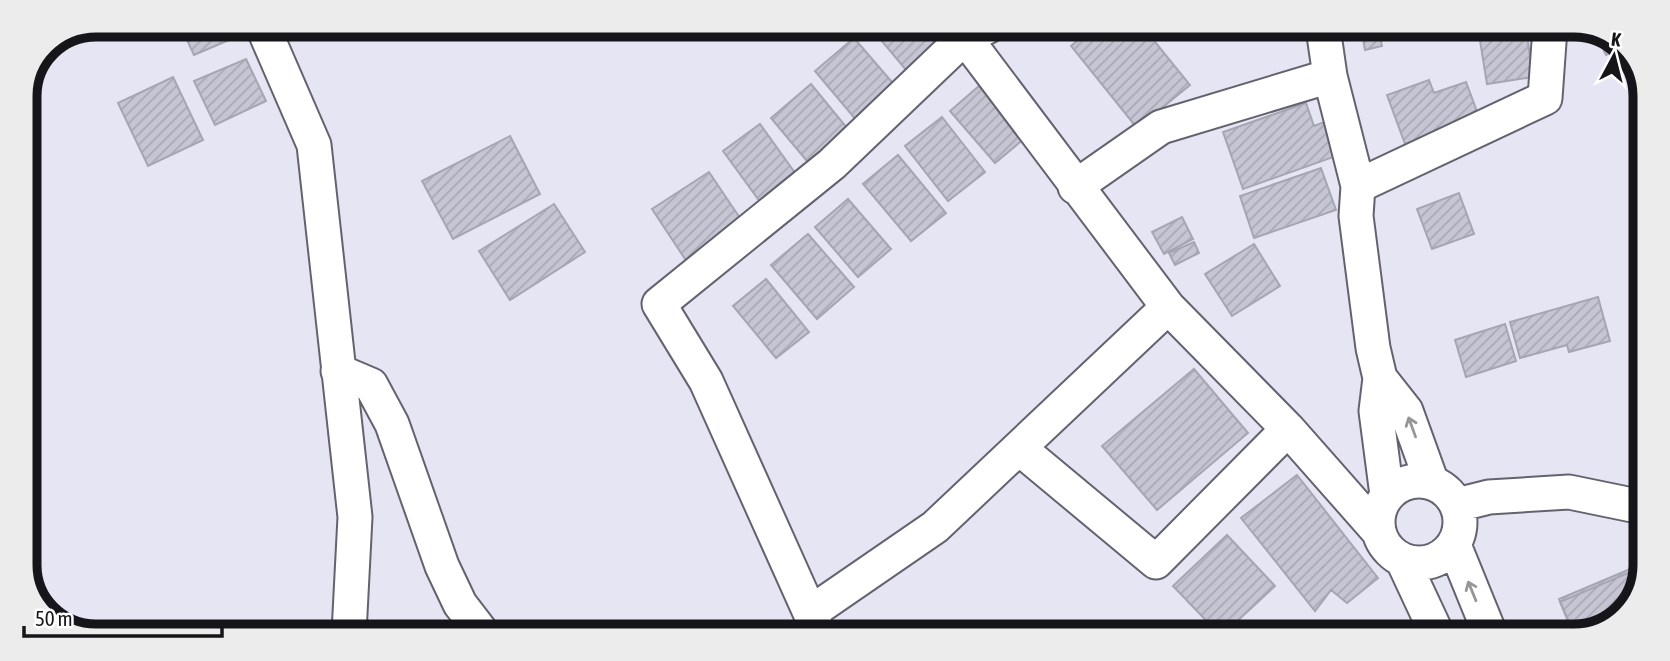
<svg xmlns="http://www.w3.org/2000/svg" width="1670" height="661" viewBox="0 0 1670 661" font-family="'Asap Condensed',sans-serif">
<style>
.building{fill:url(#building-hatch);stroke:#a6a5b3;stroke-width:2}
.lines{fill:none;stroke-linecap:round;stroke-linejoin:round}
.minor-casing{stroke:#63636f;stroke-width:37}
.minor{stroke:#fff;stroke-width:33}
.oneway{stroke:#969698}
.rim{fill:none;stroke:#15151a;stroke-width:9}
</style>
<defs>
<pattern id="building-hatch" width="6" height="6" patternUnits="userSpaceOnUse" patternTransform="scale(1.75)"><rect width="6" height="6" fill="#c6c5d3"/><path d="M-1 1l2-2M0 6l6-6M5 7l2-2" fill="none" stroke="#a9a8b5"/></pattern>
</defs>
<rect width="100%" height="100%" fill="#e6e5f4"/>
<path class="building" d="M180 25H228L234 38 194 55Z
M870 27H935L946 40 907 71Z
M1094 27H1143L1190 85 1137 128 1071 46Z
M1361 28H1378L1382 46 1365 50Z
M1478 28H1526L1533 77 1487 84Z
M1593 28H1598L1624 47 1606 55Z
M854 38 897 88 857 121 815 71Z
M246 59 266 101 215 125 194 81Z
M173 77 203 140 148 166 118 103Z
M1429 80 1434 93 1466 82 1479 117 1405 144 1387 95Z
M811 84 852 134 812 167 771 118Z
M979 86 1025 138 995 163 950 111Z
M1306 103 1314 126 1327 121 1339 155 1243 189 1223 132Z
M942 117 985 172 948 201 905 146Z
M760 124 803 184 766 210 723 151Z
M510 136 540 194 453 239 422 181Z
M898 155 946 213 911 241 863 184Z
M1321 168 1336 210 1254 238 1240 196Z
M709 172 746 227 689 265 652 209Z
M1459 193 1474 234 1432 249 1417 209Z
M848 199 891 249 858 277 815 227Z
M554 204 585 252 510 300 479 251Z
M1182 217 1193 239 1164 254 1152 232Z
M808 234 854 287 817 319 771 265Z
M1194 242 1199 253 1175 265 1169 253Z
M1254 244 1280 286 1232 316 1205 274Z
M766 279 809 332 776 358 733 306Z
M1598 297 1610 341 1569 352 1567 345 1520 358 1510 322Z
M1505 324 1516 361 1466 377 1455 340Z
M1194 369 1248 433 1157 510 1102 446Z
M1297 475 1378 578 1347 603 1331 590 1315 611 1241 518Z
M1227 535 1275 586 1221 636 1173 586Z
M1642 564V589L1614 624 1575 636 1559 599Z
M1642 567V589L1614 624 1574 636 1560 602Z"/>
<g class="lines">
<defs>
<path id="minor" d="M262 25 314 145 355 517 349 633
M957 27 1168 307 1288 429 1378 531
M1323 28 1330 76 1358 186 1356 216 1373 348 1380 378 1376 411 1387 495
M1358 186 1545 98 1550 28
M1075 187 1161 127 1330 76
M338 371 371 385 392 424 442 566 460 604 483 634
M1380 378 1406 411 1432 483
M1019 448 1156 562 1288 429
M1378 522a41 41 0 1 1 82 0a41 41 0 1 1-82 0Z
M1457 505 1489 497 1569 492 1642 507
M1454 545 1491 636
M1403 561 1438 636
M810 613 935 527 1168 307
M820 635 706 381 659 304 832 164 965 37 987 27"/>
</defs>
<use href="#minor" class="minor-casing"/>
<use href="#minor" class="minor"/>
</g>
<defs><path id="oneway-shaft" d="M-6 0H5M1.5-3L5.5 0L1.5 3" fill="none" stroke-width="1.6" stroke-linecap="round" stroke-linejoin="round" transform="scale(1.75)"/></defs>
<g class="oneway">
<use href="#oneway-shaft" transform="translate(1412 427) rotate(-110)"/>
<use href="#oneway-shaft" transform="translate(1472 591) rotate(-112)"/>
</g>
<path d="M0 0H1670V661H0ZM96 37H1574A59 59 0 0 1 1633 96V565A59 59 0 0 1 1574 624H96A59 59 0 0 1 37 565V96A59 59 0 0 1 96 37Z" fill="#ececed" fill-rule="evenodd"/>
<path class="rim" d="M96 37H1574A59 59 0 0 1 1633 96V565A59 59 0 0 1 1574 624H96A59 59 0 0 1 37 565V96A59 59 0 0 1 96 37Z"/>
<g transform="translate(1614 56) rotate(7)" stroke="#ffffff" stroke-width="5" paint-order="stroke">
<path d="M0-5L12 26L0 18L-12 26Z" fill="#15151a"/>
<text y="-10" font-size="19" font-weight="bold" text-anchor="middle" fill="#15151a">K</text>
</g>
<path d="M24 626v10h198v-10" fill="none" stroke="#15151a" stroke-width="3.5"/>
<text x="35" y="626" font-size="21" fill="#15151a" stroke="#ffffff" stroke-width="5" paint-order="stroke">50 m</text>
</svg>
